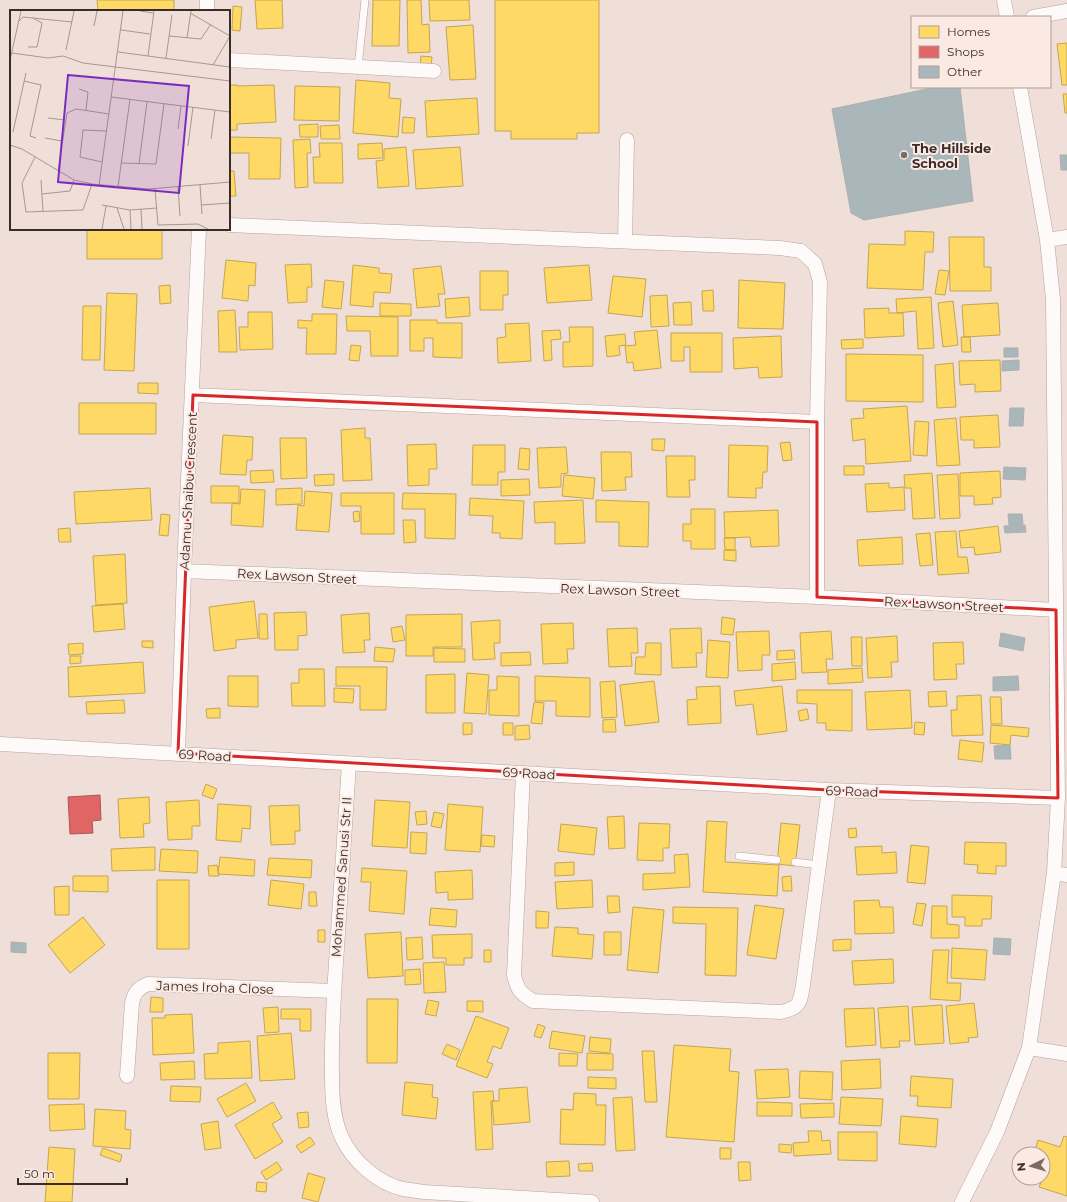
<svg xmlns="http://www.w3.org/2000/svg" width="1067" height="1202" viewBox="0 0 1067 1202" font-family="Montserrat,sans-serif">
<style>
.homes{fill:#ffd966;stroke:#c4a553}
.shops{fill:#e06666;stroke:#af5553}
.building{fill:#a9b7ba;stroke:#adaeae}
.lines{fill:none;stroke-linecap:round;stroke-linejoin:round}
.service-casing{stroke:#b4a49f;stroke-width:8}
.minor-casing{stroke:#b4a49f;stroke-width:15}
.service{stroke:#fdfaf9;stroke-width:7}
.minor{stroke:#fdfaf9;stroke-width:14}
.marked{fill:none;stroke:#d62828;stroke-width:3;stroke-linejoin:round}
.poi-dot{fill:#7b6a65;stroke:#fbeae4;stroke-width:1.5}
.labels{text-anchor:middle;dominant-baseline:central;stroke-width:4;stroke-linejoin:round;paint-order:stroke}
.poi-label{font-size:13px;font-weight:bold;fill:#3c2c27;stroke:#fbeae4;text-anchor:start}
.street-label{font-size:13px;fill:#3c2c27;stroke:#fbeae4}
.inset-road{fill:none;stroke:#a89791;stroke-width:1}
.view{fill:#7b2cbf;fill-opacity:0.15;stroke:#7b2cbf;stroke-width:2}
.inset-edge{fill:none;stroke:#3c2c27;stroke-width:2}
</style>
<rect width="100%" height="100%" fill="#f0ded8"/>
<path class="homes" d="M97 0H174V11H98Z
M255 0H282L283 28 257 29Z
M373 0H400L399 46H372Z
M407 0H421L422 25 429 24 430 52 408 53Z
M429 0H469L470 20 430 21Z
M495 0H599V133H577V139H511V131H495Z
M233 6 242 7 240 31 232 30Z
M473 25 476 79 450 80 446 27Z
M1067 43V85H1062L1057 44Z
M421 56 432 57 431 68 420 67Z
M356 80 390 83 389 98 401 99 398 137 353 133Z
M229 85H237V86L274 85 276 122 237 124V130H229Z
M295 86 340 87 339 121 294 120Z
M1063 94H1067V113H1065Z
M477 98 479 134 427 137 425 101Z
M403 117 415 118 414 133H402Z
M318 124V137H300L299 125Z
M339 125 340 139H321L320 126Z
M229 137 281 138 280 179H249V153H229Z
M310 139 311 153H307L308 187 295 188 293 140Z
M319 143H342L343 183H314L313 157H320Z
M382 143 383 158 358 159V144Z
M406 147 409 186 378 188 376 161 384 160V149Z
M460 147 463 186 416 189 413 150Z
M229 171H234L236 196H229Z
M87 229H162V259H87Z
M905 231 934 232 933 252H925L923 290 867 288 869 244 905 245Z
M949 237H984V267H991V291H950Z
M226 260 256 263 255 286 249 285 248 301 222 298Z
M311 264 312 287H307V302L288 303 285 265Z
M353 265 379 268V273L392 274 390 293 374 292 373 307 350 305Z
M589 265 592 300 547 303 544 268Z
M441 266 445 294H438L440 306 417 308 413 269Z
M939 270 949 271 945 295 935 294Z
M480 271H508V295H503V310H480Z
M613 276 646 279 642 317 608 313Z
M325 280 344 282 341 309 322 307Z
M739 280 785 283 783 329 738 328Z
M170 285 171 303 160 304 159 286Z
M713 290 714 311H703L702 291Z
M107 293 137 294 134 371 104 370Z
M667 295 669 326 651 327 650 296Z
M469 297 470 316 446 318 445 299Z
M931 297 934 348 918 349 916 311 897 313 896 299Z
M953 301 958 345 943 347 938 303Z
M691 302 692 325H674L673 303Z
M380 303 411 304V316H380Z
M998 303 1000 335 964 337 962 305Z
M83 306H101L100 360H82Z
M889 308V313H903L904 336 865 338 864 309Z
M235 310 237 352H219L218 311Z
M248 312H272L273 349 240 350 239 327H248Z
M312 314H337L336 354H306L307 328H298V320L312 321Z
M346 316 398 317V356H371L370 331H347Z
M410 320H437V323H462V358L433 357V338H424V351H410Z
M529 323 531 361 498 363 497 338 506 337 505 324Z
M569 327H593V366L563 367V342H570Z
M560 330 561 339 551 340 552 360 544 361 542 331Z
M657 330 661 368 634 371 633 362 627 363 625 346 636 345 634 332Z
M671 333H722V372H690V347H684V361H671Z
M625 334 626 345 619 346 620 355 607 357 605 336Z
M781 336 782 377 759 378 758 367 734 369 733 338Z
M961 337H970L971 352H962Z
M863 339V348L842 349 841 340Z
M351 345 361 346 359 361 349 360Z
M846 354 923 355V402L846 401Z
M1000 360 1001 391 975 392V384L960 385 959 361Z
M953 363 956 407 937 408 935 365Z
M138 383H158V394L138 393Z
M79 403H156V434H79Z
M907 406 911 461 866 464 865 439 853 441 851 419 864 418 863 409Z
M998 415 1000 447 974 448V440H961L960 417Z
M956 418 960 465 937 466 934 420Z
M915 421 929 422 927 456 913 455Z
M365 428V438H370L372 480 343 481 341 430Z
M223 435 253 437 252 460H247L246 475 220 474Z
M280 438H306L307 478 281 479Z
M652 439H665L664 451 652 450Z
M790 442 792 460 783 461 780 443Z
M436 444 437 469H429V485L408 486 407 445Z
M473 445H505V472H498V485H472Z
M729 445 768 446 767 472H763L762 488H756V498L728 497Z
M566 447 568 473 561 474V487L539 488 537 448Z
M520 448 530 449 529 470 518 469Z
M601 452H631L632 477H625L626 490 602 491Z
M666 456H695V480H689L690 497H667Z
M844 466H864V475H844Z
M273 470 274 482 251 483 250 471Z
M1000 471 1001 497 992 498 993 504 974 505V496H960V473Z
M932 473 935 518 913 519 911 488H905L904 475Z
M334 474V485L315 486 314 475Z
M958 474 960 518 940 519 937 475Z
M564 475 595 478 593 499 562 496Z
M529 479 530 495 501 496V480Z
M889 483V488L904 487 905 510 867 512 865 484Z
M211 486H239V503H211Z
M150 488 152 520 76 524 74 492Z
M302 488V504L276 505V489Z
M241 489 265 490 263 527 231 525 232 503 240 504Z
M305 491 332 493 329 532 296 530 298 505 304 506Z
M341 493H394V534H361V506H341Z
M403 493 456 494 455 539 425 538V509H402Z
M470 498 524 501 522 539 500 538V533H492L493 516 469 515Z
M583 500 585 543 555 544V522L535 523 534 502Z
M596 500 649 502 648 547 619 546V522H596Z
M691 509H715V549H691V541H683V524H691Z
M778 510 779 546 751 547 750 537 725 538 724 512Z
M359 511 360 521 354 522 353 512Z
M161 514 170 515 168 536 159 535Z
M403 520H415L416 542 404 543Z
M998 526 1001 552 975 555 974 547 961 548 959 531Z
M70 528 71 542H59L58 529Z
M956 531 958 557H967L969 573 938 575 935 532Z
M930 533 933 565 920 566 916 534Z
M902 537 903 564 859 566 857 540Z
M724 538H735V550H725Z
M724 550H736V561L724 560Z
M125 554 127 603 96 605 93 556Z
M254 601 258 638 236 640V648L214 651 209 607Z
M123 604 125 629 94 632 92 606Z
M306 612 307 635 298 636V650H275L274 613Z
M369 613 370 640H364L365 652 343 653 341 615Z
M259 614H267L268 639H259Z
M462 614V647H433V656H406V615Z
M722 617 735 619 733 635 721 634Z
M500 620V643H494L495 659 473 660 471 622Z
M573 623 574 649H567L568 663 543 664 541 624Z
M402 626 405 640 393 642 391 628Z
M637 628 638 653H631L632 666 609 667 607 629Z
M701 628 702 653H696L697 667 672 668 670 629Z
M769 631 770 655H762V670L738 671 736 632Z
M831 631 833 659H826L827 672 802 673 800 633Z
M897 636 898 662H891L892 677 868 678 866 638Z
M851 637H862V666H852Z
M708 640 730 642 728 678 706 677Z
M142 641H153V648L142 647Z
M963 642 964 664H956L957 679 934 680 933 643Z
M83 643V654L69 655 68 644Z
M646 643H661V675L635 674 636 657H645Z
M375 647 395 649 393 662 374 661Z
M434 648 465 649V662H434Z
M794 650 795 659 777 660V651Z
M530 652 531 665 501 666V653Z
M70 656H81V663L70 664Z
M143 662 145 693 69 697 68 667Z
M795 662 796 679 772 681V664Z
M336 667H387L386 710H360V686H336Z
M862 668 863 682 828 684V670Z
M299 669H324L325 706H292L291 683H299Z
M467 673 489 675 486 714 464 713Z
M455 674V713H426V675Z
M228 676H258V707L228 706Z
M497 676 519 677V716L489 715V690H497Z
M535 676 590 678V717L556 716V701H535Z
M615 681 617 717 602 718 600 682Z
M654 681 659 722 625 726 620 685Z
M720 686 721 723 688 725 687 700 697 699 696 687Z
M782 686 787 731 757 735 753 704 736 706 734 691Z
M334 688 354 689 353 703 334 702Z
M797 690H852V731L826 730V723H817V704L797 703Z
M910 690 912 728 867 730 865 692Z
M946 691 947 706 929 707 928 692Z
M981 695 983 735 952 736 951 710H957V696Z
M990 697H1001L1002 724H991Z
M124 700 125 713 87 714 86 702Z
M534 702 544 703 542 724 531 723Z
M220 708V718H207L206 709Z
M807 709 809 719 800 721 798 711Z
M615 719 616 732H603V720Z
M915 722 925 723 924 735 914 734Z
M463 723H472V734L463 735Z
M503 723H513V735H503Z
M529 725 530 739 515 740V726Z
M991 725 1029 728 1028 737 1011 735 1010 745 990 743Z
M960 740 984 743 982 762 958 759Z
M206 784 217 789 213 799 202 795Z
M149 797 150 823 143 824 144 837 120 838 118 799Z
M199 800 200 826H192V839L168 840 166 802Z
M375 800 410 802 407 848 372 846Z
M218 804 251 806 250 829 242 828 241 842 216 840Z
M448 804 483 807 480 852 445 850Z
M299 805 300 831H295V844L271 845 269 806Z
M426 811 427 824 417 825 415 812Z
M434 812 444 814 441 828 431 826Z
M624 816 625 848 609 849 607 817Z
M707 821 727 822 725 862 779 865 777 896 703 892Z
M639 823 670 824 669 848H663V861L637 860Z
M781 823 800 825 795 866 777 864Z
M561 824 597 828 594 855 558 851Z
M856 828 857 837 849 838 848 829Z
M411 832 427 833 426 854 410 853Z
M482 835 495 836 494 847 481 846Z
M965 842 1006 843V866H996V874L977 873 978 865 964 864Z
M911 845 929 847 925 884 907 882Z
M882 846V853L896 852 897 873 857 875 855 847Z
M155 847V870L112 871 111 849Z
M161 849 198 851 197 873 159 871Z
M688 854 690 887 643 890V874L675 873 674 855Z
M220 857 255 860 254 876 218 874Z
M269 858 312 860 311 878 267 875Z
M574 862V875L555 876V863Z
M217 865 219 876H209L208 866Z
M362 868 407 871 404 914 369 911 371 882H361Z
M472 870 473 899 448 900V892L436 893 435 872Z
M73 876H108V892L73 891Z
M791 876 792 891H783L782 877Z
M157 880H189V949H157Z
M271 880 304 884 301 909 268 905Z
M592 880 593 907 557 909 555 882Z
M69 886V915H55L54 887Z
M309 892H316L317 906H309Z
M952 895 992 896 991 919H982V926H965V917H952Z
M607 896H619L620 912 608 913Z
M879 900 880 907H893L894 933 855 934 854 901Z
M917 903 926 904 922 926 913 924Z
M755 905 784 909 776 959 747 955Z
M932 906H947V924L959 925V938H931Z
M633 907 664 910 658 973 627 970Z
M673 907 738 908 736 976 705 975 706 924 673 923Z
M431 908 457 910 456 927 429 925Z
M536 911 549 912 548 928H536Z
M83 917 105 945 70 973 48 945Z
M555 927 578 928V934L594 935 592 959 552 956Z
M318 930H325V942H318Z
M401 932 403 976 368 978 365 934Z
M604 932H621V955H604Z
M472 934V958H464V965H446V958H433L432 935Z
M422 937 423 959 407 960 406 938Z
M851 939V950L833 951V940Z
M952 948 987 950 985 980 951 978Z
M484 950H491V962H484Z
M933 950H949L947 983H961L960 1001 930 999Z
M893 959 894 983 854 985 852 961Z
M444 962 446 992 424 993 423 963Z
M420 969 421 984 405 985V970Z
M151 997 163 998V1012H150Z
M367 999H398L397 1063H367Z
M428 1000 439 1002 436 1016 425 1014Z
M467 1001H483V1012L467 1011Z
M974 1003 978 1037 968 1038 969 1042 950 1044 946 1006Z
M942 1005 944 1043 915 1045 912 1007Z
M908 1006 910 1041H899L900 1047 881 1048 878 1008Z
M278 1007 279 1032 265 1033 263 1008Z
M874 1008 876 1045 846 1047 844 1009Z
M281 1009H311V1031H300V1019H281Z
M192 1014 194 1053 153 1055 152 1018H165V1015Z
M476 1016 509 1028 501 1049 493 1046 487 1062 493 1064 487 1078 456 1066Z
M538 1024 545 1027 541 1038 534 1036Z
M552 1031 585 1036 582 1053 549 1048Z
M291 1033 295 1079 260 1081 257 1036Z
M590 1037 611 1039 610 1053 589 1051Z
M250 1041 252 1078 205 1079 204 1054 218 1053V1043Z
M447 1044 460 1050 456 1060 442 1054Z
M674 1045 731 1049 729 1071 739 1072 734 1142 666 1137Z
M642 1051H654L657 1102H645Z
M48 1053H80L79 1099H48Z
M559 1053 578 1054 577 1066H559Z
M587 1053 613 1054V1070H587Z
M880 1059 881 1088 842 1090 841 1061Z
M194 1061 195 1079 161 1080 160 1063Z
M788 1069 790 1097 757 1099 755 1070Z
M800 1071 833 1072 832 1100 799 1098Z
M911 1076 953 1079 951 1108 917 1106 918 1096H910Z
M588 1077 616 1078V1089L588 1088Z
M405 1082 433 1085 432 1097 438 1098 436 1119 402 1115Z
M246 1083 256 1101 227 1117 217 1099Z
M171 1086 201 1087 200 1102 170 1101Z
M527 1087 530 1122 494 1125 492 1101H499V1089Z
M493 1091 494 1101H491L493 1149 476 1150 473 1092Z
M574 1093 596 1094V1105H606L605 1145 560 1144 561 1109 573 1110Z
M632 1097 635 1150 616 1151 613 1098Z
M841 1097 883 1099 881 1126 839 1124Z
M273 1102 282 1118 272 1124 283 1142 255 1159 235 1125Z
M757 1102 792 1103V1116H757Z
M834 1103V1117L801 1118 800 1104Z
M84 1104 85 1129 50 1131 49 1105Z
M95 1109 126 1111 125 1129 131 1130 130 1149 93 1146Z
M308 1112 309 1127 299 1128 297 1113Z
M901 1116 938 1119 936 1147 899 1144Z
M218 1121 221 1148 205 1150 201 1124Z
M808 1131H821L822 1141 830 1140 831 1154 794 1156 793 1143 809 1142Z
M838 1132H877V1161L838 1160Z
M1064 1136 1067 1137V1196L1039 1187 1043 1178V1154H1034L1038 1140 1060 1147Z
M310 1137 315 1144 301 1153 296 1146Z
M779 1144 792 1145 791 1153 779 1152Z
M49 1147 75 1149 72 1202H45Z
M103 1148 122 1155 120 1162 100 1155Z
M720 1148H731V1159H720Z
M569 1161 570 1176 547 1177 546 1162Z
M277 1162 282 1170 266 1180 261 1172Z
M738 1162H750L751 1180 739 1181Z
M592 1163 593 1171H579L578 1164Z
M308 1173 325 1178 318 1202 302 1198Z
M257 1182 267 1183 266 1192 256 1191Z"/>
<path class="shops" d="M100 795 101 820 92 821 93 833 70 834 68 797Z"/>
<path class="building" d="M936 87H960L973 201 864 220 851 213 832 109Z
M1060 155H1067V170H1061Z
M1004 348H1018V357H1004Z
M1019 360V370L1002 371V361Z
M1010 408H1024L1023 426H1009Z
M1004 467 1026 468 1025 480 1003 479Z
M1008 514H1022L1023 524 1009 525Z
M1025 525 1026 532 1005 533 1004 526Z
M1001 633 1025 638 1023 651 999 646Z
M1018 676 1019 690 993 691V677Z
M1010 745 1011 759H995L994 746Z
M994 938 1011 939 1010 955 993 954Z
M11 942 26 943V953L11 952Z"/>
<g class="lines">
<defs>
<path id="service" d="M358 67 365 0
M739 856 777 860
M795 862 819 865"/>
<path id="minor" d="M1004 0 1007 17
M207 11V0
M1033 17 1067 11
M229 60 434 71
M229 225 780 248 801 251 815 264 820 282 817 422V597
M1047 240 1067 237
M625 241 627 140
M193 395 817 422
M184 571 817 597 1056 610
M0 744 829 790 1058 798
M178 753 184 571 199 229
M349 764C345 825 341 887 337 948 334 991 331 1033 332 1075 332 1096 333 1119 342 1138 353 1161 377 1183 403 1189 410 1190 417 1191 424 1192L592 1202
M523 773 514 975C517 989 520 993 533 1001L781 1012C800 1008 800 1003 803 985L829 790
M1054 873 1067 875
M1029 1048 1067 1054
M127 1076 132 1003C134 993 138 988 148 984L334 991
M962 1202 997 1132 1029 1048 1054 873 1058 798 1053 299 1047 240 1020 87"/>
</defs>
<use href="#service" class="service-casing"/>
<use href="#minor" class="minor-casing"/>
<use href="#service" class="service"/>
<use href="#minor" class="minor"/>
</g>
<path class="marked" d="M193 395 817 422V597L1056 610 1058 798 829 790 178 753Z"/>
<circle class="poi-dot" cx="904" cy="155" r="4"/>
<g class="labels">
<g class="poi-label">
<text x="912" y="148">The Hillside<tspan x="912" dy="15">School</tspan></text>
</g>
<g class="street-label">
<text transform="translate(188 491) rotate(-87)">Adamu Shaibu Crescent</text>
<text transform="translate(297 576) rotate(3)">Rex Lawson Street</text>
<text transform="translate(620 590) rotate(2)">Rex Lawson Street</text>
<text transform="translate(944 604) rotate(3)">Rex Lawson Street</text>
<text transform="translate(205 755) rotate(3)">69 Road</text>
<text transform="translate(529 773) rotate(3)">69 Road</text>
<text transform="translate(852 791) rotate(2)">69 Road</text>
<text transform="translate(341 877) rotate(-86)">Mohammed Sanusi Str II</text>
<text transform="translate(215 987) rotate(2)">James Iroha Close</text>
</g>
</g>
<g transform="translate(10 10)">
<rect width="220" height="220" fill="#f0ded8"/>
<path class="inset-road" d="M130 1 143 3M180 3 220 26M9 11 13 7 62 12M84 16 87 1M111 20 140 24M159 26 191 29 201 14M177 28 181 1M18 37H27L32 13 23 8M56 40 64 1M108 42 220 57M2 43 38 48 53 46 73 53 220 71M138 46 144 1M156 48 162 5M0 50 11 1M203 55 220 26M14 71 31 75 20 126 26 128M69 79 78 82 76 100M101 87 220 102M38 108 55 110M168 119 171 96M3 122 16 63M35 128 52 131M201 129 205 100M0 135 12 139 64 170 82 174 139 179 220 172M178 136 183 97M25 147 12 173 16 202 73 200 82 174M92 152 70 147 73 120 96 121M111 153 146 154 154 94M129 154 137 92M48 161 57 103 66 99 99 104M31 170 33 202M89 175 113 1M190 175 192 204M108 177 120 89M168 177 170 206M145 179 148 215 188 214 198 219M32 184 60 181 64 170M92 195 120 200 147 198M191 195 220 193M107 198 114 219M131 199 132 219M120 200 121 219M92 219 96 196"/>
<path class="view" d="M58 65 179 76 169 183 48 172Z"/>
<rect width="220" height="220" class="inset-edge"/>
</g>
<rect x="911" y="16" width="140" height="72" fill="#fbeae4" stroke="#af9e98"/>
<rect x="919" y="26" width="20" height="12" fill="#ffd966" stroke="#af9e98"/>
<text x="947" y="36" font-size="12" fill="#3c2c27">Homes</text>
<rect x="919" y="46" width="20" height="12" fill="#e06666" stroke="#af9e98"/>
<text x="947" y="56" font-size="12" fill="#3c2c27">Shops</text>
<rect x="919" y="66" width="20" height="12" fill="#a9b7ba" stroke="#af9e98"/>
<text x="947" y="76" font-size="12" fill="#3c2c27">Other</text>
<g transform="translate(1031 1166) rotate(265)"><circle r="19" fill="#fbeae4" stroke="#af9e98"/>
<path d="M0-3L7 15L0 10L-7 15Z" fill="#7b6a65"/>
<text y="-6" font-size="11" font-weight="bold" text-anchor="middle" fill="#3c2c27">N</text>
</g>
<path d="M18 1178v6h109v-6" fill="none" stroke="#3c2c27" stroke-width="2"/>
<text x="24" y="1178" font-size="12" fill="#3c2c27" stroke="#fbeae4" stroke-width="3" paint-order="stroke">50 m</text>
</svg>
